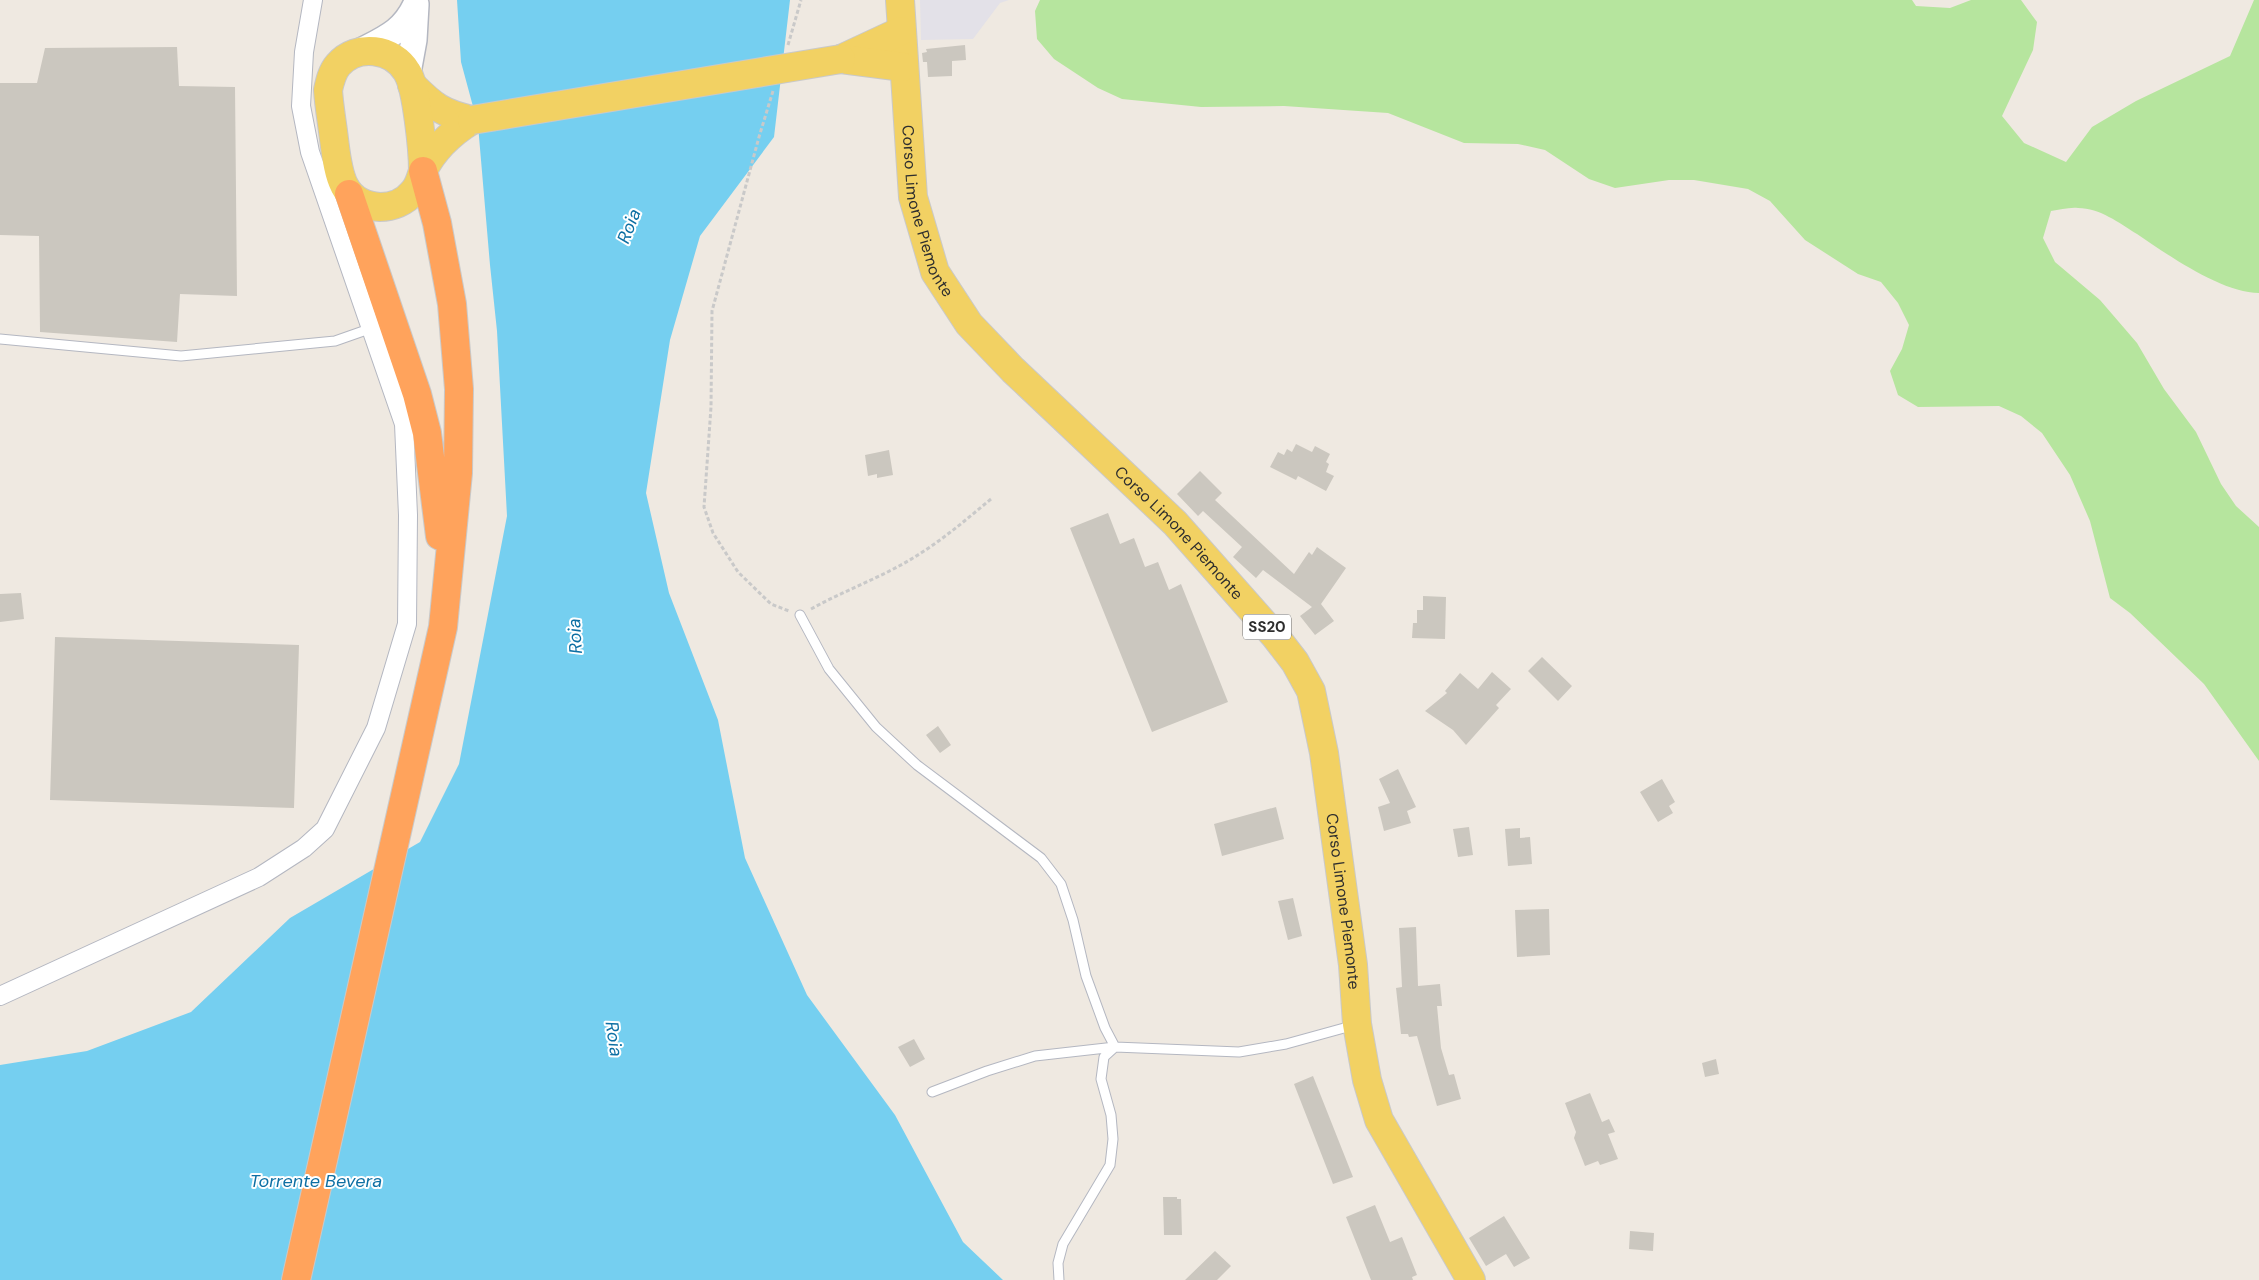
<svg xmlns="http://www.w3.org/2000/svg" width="2259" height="1280" viewBox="0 0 2259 1280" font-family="'DM Sans',sans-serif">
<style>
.industrial{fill:#e3e1e8}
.green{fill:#b6e59e}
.water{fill:#75cff0}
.building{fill:#cbc7bf}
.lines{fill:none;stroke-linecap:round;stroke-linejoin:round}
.lane-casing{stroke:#b4b7c1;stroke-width:11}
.street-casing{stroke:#b4b7c1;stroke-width:20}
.secondary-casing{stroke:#b4b7c1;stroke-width:28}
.primary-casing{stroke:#c9c9c9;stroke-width:30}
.highway-casing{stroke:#c9c9c9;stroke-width:30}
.path{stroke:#c9c9c9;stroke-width:3;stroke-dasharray:4 2.5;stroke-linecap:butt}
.lane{stroke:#fff;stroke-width:9}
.street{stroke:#fff;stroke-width:18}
.secondary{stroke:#fff;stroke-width:25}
.primary{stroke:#f2d163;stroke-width:28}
.highway{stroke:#ffa35c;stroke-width:28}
.primary-bridge-casing{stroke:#c9c9c9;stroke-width:30;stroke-linecap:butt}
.primary-bridge{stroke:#f2d163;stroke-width:28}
.labels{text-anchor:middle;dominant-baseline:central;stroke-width:4;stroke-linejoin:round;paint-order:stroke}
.shield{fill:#fff;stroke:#6d6d6d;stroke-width:1}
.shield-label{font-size:15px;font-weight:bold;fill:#2e2e2e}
.street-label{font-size:16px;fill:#2e2e2e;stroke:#fff}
.water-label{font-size:18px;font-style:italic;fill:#0d6fa3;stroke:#fff}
</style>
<rect width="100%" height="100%" fill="#efe9e1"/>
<path class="industrial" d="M920 0H1009L1000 3 973 39 921 40Z"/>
<path class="green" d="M1040 0H1912L1916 6 1950 8 1971 0H2021L2037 22 2033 50 2002 116 2024 143 2066 162 2092 127 2136 101 2230 56 2254 0H2259V293C2222 293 2168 255 2137 234 2119 223 2100 208 2078 208 2069 207 2060 210 2051 211L2043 238 2055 262 2100 300 2137 343 2164 389 2196 432 2221 484 2236 506 2259 527V761L2204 684 2130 613 2110 598 2090 521 2070 475 2042 433 2021 416 1999 406 1918 407 1898 395 1890 371 1902 349 1909 325 1898 303 1881 282 1858 274 1805 240 1770 201 1748 189 1694 180H1669L1615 188 1589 179 1545 150 1518 144 1464 143 1388 113 1284 106 1201 107 1122 99 1098 88 1054 59 1037 39 1035 11Z"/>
<path class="water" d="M457 0H790L774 137 700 236 670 340 646 493 669 593 718 720 745 858 807 995 895 1115 963 1242 1003 1280H0V1065L87 1051 191 1012 290 918 420 842 459 764 507 516 497 331 490 265 478 125 461 62Z"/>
<path class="building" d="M965 45 966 60 952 61V76L928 77 927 62H923L922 53 927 52 926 49Z
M177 47 179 86 235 87 237 296 180 294 177 342 40 332 39 236 0 235V83H37L45 48Z
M1296 444 1312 452 1315 446 1330 454 1326 462 1329 464 1326 472 1334 476 1326 491 1298 476 1296 480 1270 467 1278 452 1284 455 1287 449 1292 452Z
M889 450 893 475 877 478V474L868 476 865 455Z
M1200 471 1222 493 1215 500 1294 574 1309 552 1312 555 1317 547 1346 568 1321 604 1334 621 1315 635 1300 616 1312 607 1263 570 1256 578 1233 557 1242 547 1203 511 1198 516 1177 494Z
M1108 513 1120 544 1134 538 1145 567 1158 562 1169 590 1181 584 1228 702 1152 732 1070 528Z
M21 593 24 619 0 622V594Z
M1423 596 1446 597 1445 639 1412 638 1413 623H1417V610H1423Z
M55 637 299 645 294 808 50 800Z
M1542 657 1572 686 1558 701 1528 671Z
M1492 672 1511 689 1496 705 1499 708 1466 745 1453 730 1425 711 1447 693 1445 691 1460 673 1478 689Z
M938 726 951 745 940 753 926 735Z
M1398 769 1416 807 1407 811 1411 823 1384 831 1378 807 1390 803 1379 779Z
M1662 779 1675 802 1669 806 1673 813 1658 822 1640 792Z
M1276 807 1284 839 1222 856 1214 824Z
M1469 827 1473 855 1458 857 1453 829Z
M1520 828V838L1530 837 1532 864 1508 866 1505 829Z
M1293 898 1302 936 1288 940 1278 901Z
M1549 909 1550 955 1517 957 1515 910Z
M1416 927 1418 986 1440 984 1442 1006H1437L1441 1048 1449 1075 1454 1074 1461 1099 1437 1106 1417 1036 1409 1037 1408 1034H1401L1396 988 1402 987 1399 928Z
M914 1039 925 1059 910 1067 898 1047Z
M1716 1059 1719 1074 1705 1077 1702 1063Z
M1313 1076 1353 1177 1333 1184 1294 1084Z
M1590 1093 1602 1122 1609 1119 1615 1132 1608 1134 1618 1159 1600 1165 1598 1161 1585 1166 1574 1138 1576 1132 1565 1103Z
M1163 1197H1177V1199H1181L1182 1235H1164Z
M1375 1205 1390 1242 1402 1237 1417 1275 1412 1277 1413 1280H1371L1346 1217Z
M1504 1216 1530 1258 1514 1267 1506 1254 1486 1266 1469 1238Z
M1630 1231 1654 1233 1653 1251 1629 1249Z
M1215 1251 1231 1266 1217 1280H1185Z"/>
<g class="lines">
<defs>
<path id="lane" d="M0 339 181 356 335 341 372 328
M800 615 829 669 876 727 917 765 1041 858 1061 884 1073 920 1086 976 1105 1028 1115 1047 1104 1057 1101 1079 1111 1115 1113 1139 1110 1165 1063 1244 1058 1263 1059 1280
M932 1092 987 1071 1035 1056 1115 1047 1239 1052 1286 1044 1355 1025"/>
<path id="street" d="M0 996 259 877 304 848 325 829 376 728 407 624 408 515 404 424 310 152 301 106 304 52 313 0"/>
<path id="secondary" d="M361 51C386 38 404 31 416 4
M408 73 414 40 416 5"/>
<g id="primary">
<path id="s1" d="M900 0 913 197 935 272 969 324 1013 370 1175 523 1275 636 1295 662 1311 691 1324 753 1353 965 1357 1024 1367 1080 1379 1120 1471 1280"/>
<path d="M841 59 901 31"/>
<path d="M841 59 903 67"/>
<path d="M412 85C434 107 442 113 472 120"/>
<path d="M423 171C423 151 417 88 407 72 393 48 357 43 338 65 332 72 330 81 328 90 329 106 332 122 334 139 338 170 340 205 380 207 392 207 405 202 413 192 419 186 420 179 423 171 434 148 451 133 472 120"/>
</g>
<path id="highway" d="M349 194 417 394 427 433 440 536
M296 1280 443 627 458 473 459 389 452 304 437 223 423 171"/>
</defs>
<use href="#lane" class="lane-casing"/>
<use href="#street" class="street-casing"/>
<use href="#secondary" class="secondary-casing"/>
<use href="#primary" class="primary-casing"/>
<use href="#highway" class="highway-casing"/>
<path class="path" d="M788 45 801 0
M773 91 759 137 712 311 711 407 704 507 713 533 738 572 771 604 789 611
M811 609C847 589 886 576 921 553 946 537 968 518 991 499"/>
<use href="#lane" class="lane"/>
<use href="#street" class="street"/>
<use href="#secondary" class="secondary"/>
<use href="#primary" class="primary"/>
<use href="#highway" class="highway"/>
<defs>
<path id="primary-bridge" d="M472 120 841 59"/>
</defs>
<use href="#primary-bridge" class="primary-bridge-casing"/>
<use href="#primary-bridge" class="primary-bridge"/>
</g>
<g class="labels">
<rect class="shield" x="1243" y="614.5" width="48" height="25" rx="4"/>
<g class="shield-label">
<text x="1267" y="627">SS20</text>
</g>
<g class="street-label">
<text stroke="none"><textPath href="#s1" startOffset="214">Corso Limone Piemonte</textPath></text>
<text stroke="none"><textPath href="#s1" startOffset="634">Corso Limone Piemonte</textPath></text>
<text stroke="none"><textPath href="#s1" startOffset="1054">Corso Limone Piemonte</textPath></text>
</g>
<g class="water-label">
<text transform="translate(629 226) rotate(-69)">Roia</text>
<text transform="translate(575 636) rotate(-93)">Roia</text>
<text transform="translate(614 1039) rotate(82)">Roia</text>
<text x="316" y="1181">Torrente Bevera</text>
</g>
</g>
</svg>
